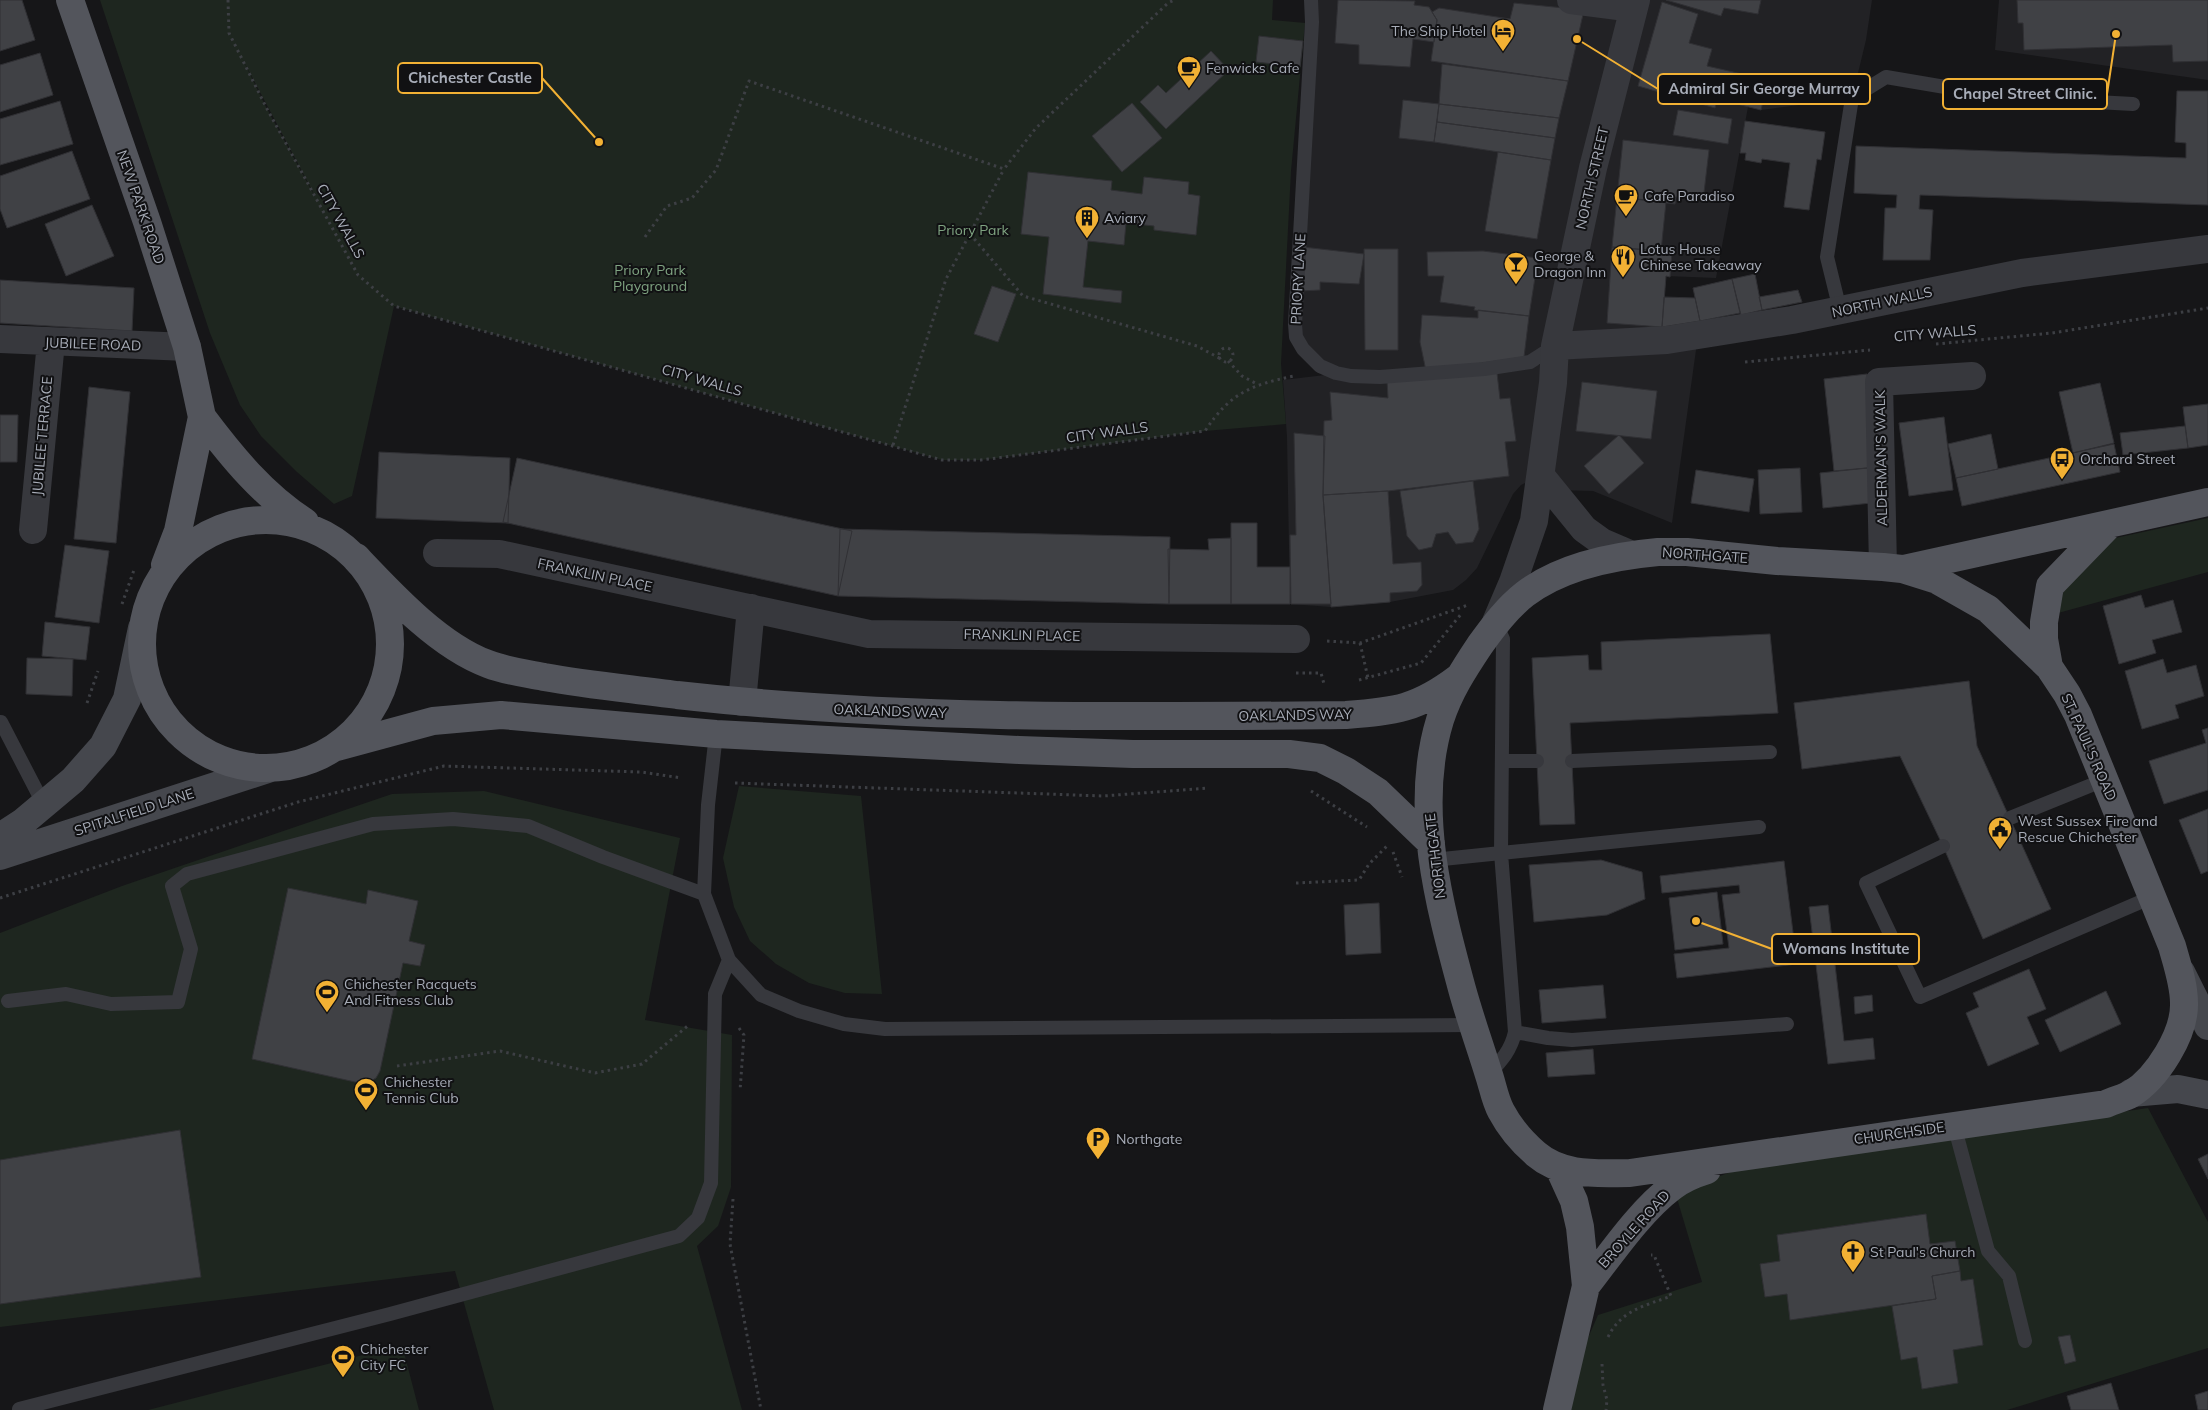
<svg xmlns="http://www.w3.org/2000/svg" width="2208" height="1410" viewBox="0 0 2208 1410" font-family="Mulish,sans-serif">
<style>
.built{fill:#222225}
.green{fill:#1e261f;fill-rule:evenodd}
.building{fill:#404145;stroke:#303034}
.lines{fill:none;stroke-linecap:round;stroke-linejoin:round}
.path{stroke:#3d3f44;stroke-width:3;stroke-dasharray:2.5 4;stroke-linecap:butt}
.service{stroke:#37383d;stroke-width:14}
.minor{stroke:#37383d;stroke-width:28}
.secondary{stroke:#45474d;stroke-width:28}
.primary{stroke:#53555c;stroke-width:28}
.labels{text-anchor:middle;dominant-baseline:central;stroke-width:4;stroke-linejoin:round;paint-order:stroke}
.poi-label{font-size:14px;fill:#a8adb8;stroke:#111113;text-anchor:start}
.street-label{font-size:14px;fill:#a8adb8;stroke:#111113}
.park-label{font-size:14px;fill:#7fa381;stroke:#111113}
.leader{fill:none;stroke:#f2b134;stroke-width:2}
.callout-dot{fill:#f2b134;stroke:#111113;stroke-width:2}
.callout{fill:#111113;stroke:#f2b134;stroke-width:2}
.callout-label{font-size:15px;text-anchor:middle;font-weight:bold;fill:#a8adb8}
</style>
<rect width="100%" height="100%" fill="#161618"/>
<path class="built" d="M1311 0H1872L1866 40 1852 98 1761 110 1748 107 1716 278 1666 276 1662 326 1700 321 1672 523 1593 491 1556 490 1531 480 1521 485 1513 494 1477 568 1466 580 1453 590 1390 602 1331 607 1290 604 1287 437 1283 380 1325 375 1483 370 1554 363 1555 354 1484 366 1336 372 1298 336Z
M1999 0H2208V80L1995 50Z"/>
<path class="green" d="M100 0H1273L1272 20 1305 23 1291 171 1281 364 1286 424 1205 431 981 460H942L394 306 352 496 334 504 297 472 261 436 240 405 210 333ZM242 58 313 192V193L266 107Z
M2208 518V572L2058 613 2059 596 2111 539Z
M739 786 861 796 882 994 845 993 809 983 776 964 750 941 734 907 723 858Z
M484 791 680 838 645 1020 732 1035 731 1187 718 1226 697 1246 742 1410H494L455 1271 0 1327V933L122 886 392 794Z
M2148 1108 2208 1222V1348L2007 1410H1569L1578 1361 1598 1315 1702 1282 1676 1195 1704 1182 1744 1167Z
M402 1345 419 1410H148Z"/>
<path class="building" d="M0 0H22L35 40 0 51Z
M1338 0 1415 1 1414 5 1429 7 1437 20 1434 42 1413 39 1410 67 1359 64V45L1335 43Z
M1666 0H1761L1758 14 1724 8 1721 16Z
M2017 0H2208V61L2173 62 2172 45 2024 50 2023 23H2018Z
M1662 2 1698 14 1689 43 1712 49 1707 66 1768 80 1761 110 1717 99 1715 108 1638 86Z
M1514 3 1584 10 1568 81 1431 61 1437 20 1432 12 1439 8 1510 19Z
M1259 36 1303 41 1300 67 1256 62Z
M1211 51 1229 70 1166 129 1140 102 1158 85 1166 93Z
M40 53 53 95 0 112V65Z
M1442 64 1568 81 1559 118 1439 104Z
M2177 91H2208V205L1920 195 1919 209 1933 210 1930 260H1883L1885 208H1896L1897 195 1854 193 1856 146 2186 158V143L2175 142Z
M1403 100 1439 104 1434 142 1399 138Z
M60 101 73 144 0 165V119Z
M1132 103 1162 138 1122 172 1092 136Z
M1439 104 1559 118 1555 138 1437 122Z
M1678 110 1732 119 1728 144 1673 135Z
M1745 121 1825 132 1821 160 1817 159 1809 210 1784 207 1790 163 1762 159 1761 163 1745 160 1746 153H1740Z
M1437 122 1555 138 1551 160 1434 142Z
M1623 140 1709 150 1703 201 1676 197 1675 204 1617 197Z
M72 151 90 199 7 228 0 209V176Z
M1498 152 1551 160 1537 239 1485 231Z
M1028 172 1112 181 1111 190 1142 194 1144 177 1189 182 1188 194 1200 196 1196 235 1154 230V226L1126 223 1124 245 1088 241 1083 287 1122 291 1121 303 1043 294 1049 237 1021 234Z
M1617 197 1666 202 1661 251 1612 247Z
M92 205 114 256 66 276 45 224Z
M1303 247 1364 254 1359 284 1320 282V290L1300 291Z
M1612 247 1672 252 1670 277 1666 276 1662 327 1607 323Z
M1364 249H1398V350H1365Z
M1483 251 1538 258 1529 316 1474 310 1475 307 1440 302 1444 276H1428L1427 252Z
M1755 274 1762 310 1741 315 1732 279Z
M1732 279 1740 313 1700 321 1693 288Z
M0 280 134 288 132 331 0 323Z
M992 286 1016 294 998 342 974 334Z
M1798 290 1802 302 1762 310 1759 297Z
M1664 297 1695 298 1700 321 1662 327Z
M1478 310 1529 316 1524 357 1426 371 1420 342 1422 315 1478 318Z
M1497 373 1500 399 1510 398 1516 441 1505 442 1509 476 1388 491 1323 495 1324 421 1332 420 1330 392 1388 398 1387 380Z
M1867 374 1877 467 1834 471 1824 379Z
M1582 382 1657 391 1651 439 1576 431Z
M2100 383 2114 443 2073 453 2059 392Z
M89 387 130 392 116 543 74 539Z
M2208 404V445L2188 448 2183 407Z
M0 415H18L17 462H0Z
M1944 417 1953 490 1909 496 1899 423Z
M2185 426 2188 448 2123 455 2120 433Z
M1294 433 1325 436 1323 495 1331 604H1291L1290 535H1296Z
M1991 434 1998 469 1956 478 1948 444Z
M1619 435 1644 463 1609 494 1584 466Z
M2114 444 2120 472 1962 506 1956 478Z
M379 452 510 458 508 523 376 518Z
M517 458 852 531 838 596 503 522Z
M1877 467 1881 502 1823 508 1820 473Z
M1800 468 1802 512 1760 514 1758 470Z
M1696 470 1754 479 1749 512 1691 503Z
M1473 481 1479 529 1473 542 1456 544 1448 532 1436 534 1432 547 1419 550 1407 536 1400 491Z
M1388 491 1393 564 1421 562 1422 585 1417 591 1390 593V602L1331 607 1323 495Z
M1231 523H1257V567H1290V604H1231Z
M840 529 1170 537 1169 604 838 596Z
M1231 538V604H1169L1168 549 1209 550 1208 539Z
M65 545 109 551 99 623 55 617Z
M2141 595 2145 608 2173 600 2182 632 2152 640 2156 653 2119 664 2103 606Z
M45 622 90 627 86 660 42 656Z
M1770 634 1778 713 1570 723 1575 824 1540 825 1532 658 1588 655 1589 670H1602L1601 642Z
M27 658 73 659 72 696 26 694Z
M2163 659 2167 673 2196 665 2204 696 2175 705 2179 718 2142 729 2125 671Z
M1969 681 1977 746 2051 909 1983 939 1943 846 1900 756 1802 769 1794 703Z
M2208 728V790L2164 804 2149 761 2206 743 2202 730Z
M2208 809V871L2201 874 2179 820Z
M1601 860 1642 872 1645 899 1607 915 1534 922 1529 865Z
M1784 861 1797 964 1677 978 1674 954 1729 948 1722 895 1740 893 1739 885 1662 893 1660 876Z
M288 888 366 904 368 890 418 901 409 941 425 945 420 966 403 963 380 1071 376 1078 371 1081 364 1084 252 1059Z
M1717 892 1723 944 1675 950 1669 898Z
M1379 903 1381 953 1346 955 1344 905Z
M1828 905 1844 1041 1873 1038 1875 1059 1828 1064 1809 907Z
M2029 969 2046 1009 2027 1017 2039 1044 1988 1066 1966 1013 1979 1007 1973 993Z
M1603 985 1606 1018 1542 1023 1539 990Z
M2106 991 2121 1024 2060 1052 2045 1020Z
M1872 995 1873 1011 1855 1014 1854 997Z
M1593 1049 1595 1074 1548 1077 1546 1053Z
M180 1130 201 1277 0 1304V1160Z
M2208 1154V1179L2198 1159Z
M1926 1214 1930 1244 1955 1241 1960 1271 1932 1276 1936 1299 1790 1320 1787 1294 1765 1297 1760 1264 1780 1261 1777 1235Z
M1960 1271 1961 1281 1973 1279 1983 1345 1953 1350 1958 1383 1922 1389 1917 1357 1901 1360 1892 1306 1936 1299 1932 1276Z
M2070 1335 2076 1361 2065 1364 2058 1337Z
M2111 1383 2119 1410H2071L2067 1396Z
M2208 1391V1410H2198L2195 1395Z"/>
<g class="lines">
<path class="path" d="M228 0 229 33 266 107 358 275 394 306 942 460H981L1205 431C1230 393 1251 385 1294 376
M970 234 1023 296 1197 346 1221 359
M645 237 667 206 692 198 716 170 749 81 1004 169 1036 128 1168 3 1174 0
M1936 344 2052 333 2208 308
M1219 355a7 7 0 1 1 14 0a7 7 0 1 1-14 0Z
M1228 361 1242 376 1257 384
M1745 362 1870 350
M893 445 946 279 1004 169
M122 604 134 570
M1327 641 1360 643 1468 605
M1360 643 1368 678
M1296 673H1321L1324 684
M1359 680 1421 663 1462 613
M87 703 98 671
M735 783 1103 796 1208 788
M1311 791 1367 827
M1393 852 1402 877
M1296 883 1359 880 1369 864 1388 845
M0 898 298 802 444 766 641 772 682 778
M739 1028 744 1035 740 1091
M397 1066 500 1051 595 1073 642 1064 690 1024
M733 1199 730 1244 761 1410
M1957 1255 1965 1254
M1608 1337C1621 1310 1645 1306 1671 1296L1654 1255H1651
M1602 1364 1603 1385 1607 1400 1606 1410"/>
<path class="service" d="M1311 0 1312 22 1295 324 1296 337 1303 349 1320 366 1336 373 1351 376 1380 377 1484 369 1530 362 1555 346
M1840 310 1827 257 1852 98 1886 77 2004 97 2133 104
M1496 623 1503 639 1501 853 1759 827
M1 722 44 805
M716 734 708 805 704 894 729 960 761 995 799 1011 844 1024 885 1029 1472 1025
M1502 761H1537
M1572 761 1770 752
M2010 818 2104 780
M1943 846 1866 883 1920 997 2152 897
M1433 860 1501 853 1515 1032C1511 1050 1502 1060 1489 1074
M8 1001 66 994 111 1004 178 1002 191 949 172 886 187 874 373 824 453 819 528 826 603 857 704 894
M1515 1032 1548 1038 1572 1040 1787 1024
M1956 1125 1957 1136 1988 1251 2009 1276 2025 1341
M19 1409 390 1314 679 1236 698 1218 711 1183 715 994 729 960"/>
<path class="minor" d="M1571 0 1634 8
M0 339 187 347
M1555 346 1667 340 1792 320 2022 273 2208 249
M1541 476 1584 529 1602 542 1630 554
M33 530 51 342
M437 553 499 554 869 634 1296 639
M1883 567 1879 382 1972 376
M1496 622 1513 582 1534 521 1553 383 1555 346 1593 168 1636 0
M742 702 751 608"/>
<path class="secondary" d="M0 837 23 822 73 780 103 746 127 699 142 628
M0 856 268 769
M2181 972 2208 1026
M2131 1093 2178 1089 2208 1095"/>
<path class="primary" d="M70 0 147 222 187 347 202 417 178 531 165 565
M202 417C232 457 263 495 305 522
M142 644a124 124 0 1 1 248 0a124 124 0 1 1-248 0Z
M1658 552H1687L1777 561 1883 567 1902 569 1937 580 1988 609 2049 667 2067 694 2078 715 2172 946C2177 964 2184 984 2184 1003 2185 1034 2157 1078 2131 1094 2124 1098 2114 1100 2106 1104L1630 1173C1598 1173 1563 1177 1536 1154 1522 1142 1510 1128 1501 1111 1495 1100 1493 1087 1489 1075 1480 1046 1470 1018 1462 989 1439 904 1413 808 1440 720 1449 692 1464 669 1480 645 1493 627 1507 608 1525 594 1562 566 1613 556 1658 552Z
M356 557C392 595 439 646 488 664 506 671 525 673 544 677 588 685 633 689 677 695 899 720 1123 717 1346 715 1396 711 1417 709 1458 678
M1904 569 2208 502
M2049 667 2044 639V622L2050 586 2109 525
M337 747 433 721 501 715 716 734 1019 750 1133 754H1289L1320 758 1346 771 1378 792 1431 843
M1586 1286C1611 1254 1640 1211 1672 1187 1682 1179 1694 1174 1707 1170
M1557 1410 1586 1286 1580 1227 1574 1201 1559 1168"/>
</g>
<defs>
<symbol id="hotel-pin" viewBox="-11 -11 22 30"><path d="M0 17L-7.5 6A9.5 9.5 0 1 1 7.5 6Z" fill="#f2b134" stroke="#111113"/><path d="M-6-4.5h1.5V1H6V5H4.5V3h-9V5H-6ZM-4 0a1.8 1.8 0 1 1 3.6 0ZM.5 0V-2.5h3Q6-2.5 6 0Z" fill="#111"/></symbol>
<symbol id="cafe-pin" viewBox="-11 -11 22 30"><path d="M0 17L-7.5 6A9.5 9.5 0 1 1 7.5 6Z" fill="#f2b134" stroke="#111113"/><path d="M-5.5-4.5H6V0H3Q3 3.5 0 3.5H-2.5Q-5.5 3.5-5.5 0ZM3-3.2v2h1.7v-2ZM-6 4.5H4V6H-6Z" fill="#111"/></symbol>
<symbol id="building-pin" viewBox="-11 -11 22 30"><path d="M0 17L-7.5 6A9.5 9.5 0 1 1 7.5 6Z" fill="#f2b134" stroke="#111113"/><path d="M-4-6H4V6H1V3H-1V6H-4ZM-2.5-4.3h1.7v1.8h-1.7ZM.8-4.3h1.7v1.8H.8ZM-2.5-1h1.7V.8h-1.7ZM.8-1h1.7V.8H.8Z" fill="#111"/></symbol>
<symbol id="restaurant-pin" viewBox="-11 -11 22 30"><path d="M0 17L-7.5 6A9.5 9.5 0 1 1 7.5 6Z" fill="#f2b134" stroke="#111113"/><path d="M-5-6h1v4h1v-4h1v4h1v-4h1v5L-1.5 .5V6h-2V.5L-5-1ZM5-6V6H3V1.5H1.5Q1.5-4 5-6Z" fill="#111"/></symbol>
<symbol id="bar-pin" viewBox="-11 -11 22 30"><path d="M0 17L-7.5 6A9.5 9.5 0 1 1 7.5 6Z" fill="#f2b134" stroke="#111113"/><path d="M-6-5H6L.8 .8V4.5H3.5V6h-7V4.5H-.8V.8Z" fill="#111"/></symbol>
<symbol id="bus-pin" viewBox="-11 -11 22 30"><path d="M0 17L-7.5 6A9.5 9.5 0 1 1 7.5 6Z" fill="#f2b134" stroke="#111113"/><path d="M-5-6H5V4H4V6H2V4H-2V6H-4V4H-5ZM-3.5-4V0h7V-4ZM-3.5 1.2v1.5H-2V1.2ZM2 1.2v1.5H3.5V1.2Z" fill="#111"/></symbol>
<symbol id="civic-pin" viewBox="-11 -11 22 30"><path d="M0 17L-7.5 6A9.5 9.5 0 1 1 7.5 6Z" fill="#f2b134" stroke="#111113"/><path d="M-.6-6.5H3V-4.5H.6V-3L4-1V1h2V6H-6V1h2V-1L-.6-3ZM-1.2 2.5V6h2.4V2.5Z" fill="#111"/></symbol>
<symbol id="stadium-pin" viewBox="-11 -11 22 30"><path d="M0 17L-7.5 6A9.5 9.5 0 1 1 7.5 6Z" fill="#f2b134" stroke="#111113"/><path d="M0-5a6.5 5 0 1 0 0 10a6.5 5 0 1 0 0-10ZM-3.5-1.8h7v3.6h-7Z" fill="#111"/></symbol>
<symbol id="parking-pin" viewBox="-11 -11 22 30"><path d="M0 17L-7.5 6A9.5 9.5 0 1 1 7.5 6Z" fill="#f2b134" stroke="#111113"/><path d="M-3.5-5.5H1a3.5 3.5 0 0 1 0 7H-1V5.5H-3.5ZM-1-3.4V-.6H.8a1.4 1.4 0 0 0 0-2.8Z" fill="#111"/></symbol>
<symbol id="church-pin" viewBox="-11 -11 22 30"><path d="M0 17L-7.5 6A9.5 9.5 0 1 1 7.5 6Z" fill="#f2b134" stroke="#111113"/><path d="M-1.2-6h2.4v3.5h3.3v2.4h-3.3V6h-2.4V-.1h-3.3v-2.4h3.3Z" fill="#111"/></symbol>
</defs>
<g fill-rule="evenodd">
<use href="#hotel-pin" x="1489" y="17" width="28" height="38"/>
<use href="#cafe-pin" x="1175" y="54" width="28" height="38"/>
<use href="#cafe-pin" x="1612" y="182" width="28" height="38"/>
<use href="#building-pin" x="1073" y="204" width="28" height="38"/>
<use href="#restaurant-pin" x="1609" y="243" width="28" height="38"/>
<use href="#bar-pin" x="1502" y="250" width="28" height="38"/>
<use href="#bus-pin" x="2048" y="445" width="28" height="38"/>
<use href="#civic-pin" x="1986" y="815" width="28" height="38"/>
<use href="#stadium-pin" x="313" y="978" width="28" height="38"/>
<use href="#stadium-pin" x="352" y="1076" width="28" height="38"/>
<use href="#parking-pin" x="1084" y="1125" width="28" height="38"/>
<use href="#church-pin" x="1839" y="1238" width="28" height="38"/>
<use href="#stadium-pin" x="329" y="1343" width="28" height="38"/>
</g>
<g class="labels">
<g class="poi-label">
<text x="1486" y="31" text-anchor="end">The Ship Hotel</text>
<text x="1206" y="68">Fenwicks Cafe</text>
<text x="1644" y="196">Cafe Paradiso</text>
<text x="1104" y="218">Aviary</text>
<text x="1640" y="249">Lotus House<tspan x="1640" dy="16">Chinese Takeaway</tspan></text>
<text x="1534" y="256">George &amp;<tspan x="1534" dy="16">Dragon Inn</tspan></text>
<text x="2080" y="459">Orchard Street</text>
<text x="2018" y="821">West Sussex Fire and<tspan x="2018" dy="16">Rescue Chichester</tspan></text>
<text x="344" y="984">Chichester Racquets<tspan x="344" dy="16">And Fitness Club</tspan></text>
<text x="384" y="1082">Chichester<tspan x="384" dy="16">Tennis Club</tspan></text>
<text x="1116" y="1139">Northgate</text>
<text x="1870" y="1252">St Paul's Church</text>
<text x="360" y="1349">Chichester<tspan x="360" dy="16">City FC</tspan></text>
</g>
<g class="street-label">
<text transform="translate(1592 178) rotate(-77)">NORTH STREET</text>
<text transform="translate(141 207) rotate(71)">NEW PARK ROAD</text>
<text transform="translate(341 221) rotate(61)">CITY WALLS</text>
<text transform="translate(1298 279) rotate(-87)">PRIORY LANE</text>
<text transform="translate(1882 302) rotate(-12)">NORTH WALLS</text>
<text transform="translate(1935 333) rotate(-5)">CITY WALLS</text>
<text transform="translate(93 344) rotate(2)">JUBILEE ROAD</text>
<text transform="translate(702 380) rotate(16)">CITY WALLS</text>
<text transform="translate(1107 432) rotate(-8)">CITY WALLS</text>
<text transform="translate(42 436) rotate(-85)">JUBILEE TERRACE</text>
<text transform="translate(1881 458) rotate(-91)">ALDERMAN'S WALK</text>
<text transform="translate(1705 555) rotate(4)">NORTHGATE</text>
<text transform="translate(595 575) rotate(12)">FRANKLIN PLACE</text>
<text transform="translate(1022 635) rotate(1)">FRANKLIN PLACE</text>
<text transform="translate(890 711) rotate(2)">OAKLANDS WAY</text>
<text transform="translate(1295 715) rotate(-1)">OAKLANDS WAY</text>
<text transform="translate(2089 747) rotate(66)">ST. PAUL'S ROAD</text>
<text transform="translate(134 812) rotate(-18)">SPITALFIELD LANE</text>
<text transform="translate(1435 856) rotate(-97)">NORTHGATE</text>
<text transform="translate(1899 1133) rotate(-8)">CHURCHSIDE</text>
<text transform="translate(1634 1229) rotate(-48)">BROYLE ROAD</text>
</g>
<g class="park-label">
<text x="973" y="230">Priory Park</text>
<text x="650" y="270">Priory Park<tspan x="650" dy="16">Playground</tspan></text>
</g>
</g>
<path class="leader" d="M599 142L542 78M1577 39L1658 89M2116 34L2107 94M1696 921L1772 949"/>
<g class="callout-dot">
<circle cx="599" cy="142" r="5"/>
<circle cx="1577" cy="39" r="5"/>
<circle cx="2116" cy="34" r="5"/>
<circle cx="1696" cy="921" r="5"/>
</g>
<g class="callout">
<rect x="398" y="63" width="144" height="30" rx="5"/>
<rect x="1658" y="74" width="212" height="30" rx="5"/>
<rect x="1943" y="79" width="164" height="30" rx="5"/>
<rect x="1772" y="934" width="147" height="30" rx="5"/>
</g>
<g class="callout-label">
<text x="470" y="83">Chichester Castle</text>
<text x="1764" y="94">Admiral Sir George Murray</text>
<text x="2025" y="99">Chapel Street Clinic.</text>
<text x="1846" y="954">Womans Institute</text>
</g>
</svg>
